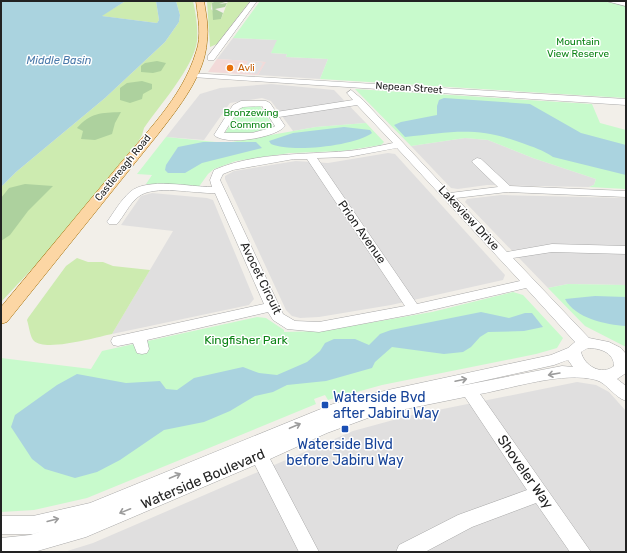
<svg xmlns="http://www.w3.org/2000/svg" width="627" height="553" viewBox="0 0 627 553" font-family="Rubik,sans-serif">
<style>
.residential{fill:#e0dfdf}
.commercial{fill:#f2dad9}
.grass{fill:#cdebb0}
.forest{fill:#add19e}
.park{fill:#c8facc}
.parking{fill:#e2e2e2}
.water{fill:#aad3df}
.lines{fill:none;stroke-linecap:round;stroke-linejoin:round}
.minor-casing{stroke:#a9a9a9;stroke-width:1}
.major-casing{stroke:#a06b00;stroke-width:1}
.minor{fill:#fff;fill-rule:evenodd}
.major{fill:#fcd6a4;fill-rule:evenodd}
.oneway{stroke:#9c9c9c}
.food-dot{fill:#e8710a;stroke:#fff;stroke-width:1.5}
.transit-dot{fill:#1a4fb4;stroke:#fff;stroke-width:1.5}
.labels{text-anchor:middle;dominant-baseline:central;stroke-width:3;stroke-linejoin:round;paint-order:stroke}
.far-park-label{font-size:10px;fill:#0c8416;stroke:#fff}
.far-food-label{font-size:10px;fill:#c56008;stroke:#fff;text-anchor:start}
.far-street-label{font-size:10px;fill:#222;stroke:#fff}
.far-water-label{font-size:11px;font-style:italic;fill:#4a7aab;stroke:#fff}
.street-label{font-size:12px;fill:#222;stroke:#fff}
.park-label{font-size:12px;fill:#0c8416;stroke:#fff}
.near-transit-label{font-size:14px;fill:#164399;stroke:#fff;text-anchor:start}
.near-street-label{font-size:14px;fill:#222;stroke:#fff}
</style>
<rect width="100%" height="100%" fill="#f2efe9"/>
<path class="residential" d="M233 38 278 40 271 53 287 54 286 57 328 59 320 79 258 75 265 62 217 59Z
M271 84 334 90 366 123 316 127 293 131 271 101 262 98 230 103 204 140 166 137 200 94 220 88Z
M465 138 488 140 533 158 596 179 594 185 589 187 487 185 458 189 451 188 411 146Z
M388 153 395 154 505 275 503 280 391 305 319 317 300 318 292 316 286 310 225 179V176L234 171 296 161 328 163Z
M152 193 207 198 213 200 254 299 249 305 112 334 173 231 121 225 141 196Z
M501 195 626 198V285L568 284 548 288 465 202 467 199Z
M577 382 596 385 609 392 626 411V552H64L93 543 353 431 408 416Z"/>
<path class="commercial" d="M217 59 266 62 258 75 208 72Z"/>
<path class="grass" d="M130 1H156L159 20 157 23 101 16 124 2Z
M176 1H193C196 14 198 27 197 41 194 67 159 106 144 128L142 135 138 142 44 256 1 302V187L16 172 105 98 165 42 179 22 180 15Z
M207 1H216L212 3 211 9 221 19 228 1H250L217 44 210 47Z
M77 258 88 262H103L113 266 150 270 112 334C97 337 46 352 34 341 30 337 29 326 27 320L28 318 66 266Z"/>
<path class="forest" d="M216 1H228L219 4 227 3 225 7 215 9 223 13 221 19 213 20 212 3Z
M157 61 166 63 161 71 153 73 141 72V66L145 63Z
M142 81 152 84V89L143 94 142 99 130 103 120 100V88L127 83Z
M121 112 115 123 112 134 95 140 81 139 83 131 77 128C91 112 101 113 121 112Z
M25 184 53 186 28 211 10 235 1 241V198L9 188Z"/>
<path class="park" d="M260 1H600L626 5V98L320 79 328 59 286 57 287 54 271 53 277 40 233 38Z
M355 89 592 104 600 123 626 130V189L589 187 594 185 596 179 533 158 488 140 465 138 411 146Z
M260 106 274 127 271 130 233 135 225 133 241 107Z
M366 123 384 142 381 145 343 151 290 153 236 161 214 169 208 174 198 188 146 184 152 175 137 174 166 137 226 143 316 127Z
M568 284 626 285V347L585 326 548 288Z
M513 292 523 295 563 338 557 348 536 354 382 385 328 400 325 395 314 399 316 404 87 498 34 510 1 512V358L91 369 102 351 257 317 266 318 284 330V332L322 331 432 312Z"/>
<path class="parking" d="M248 61 260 62 263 63 257 74 242 72Z"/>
<path class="water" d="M1 1H130L124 2 102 16 157 23 159 20 156 1H176L180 15 179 22 165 42 105 98 16 172 1 187Z
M444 98 530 104 581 133 626 145V175L553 157C543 150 533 147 522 143 476 126 452 132 405 137L394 125 401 122 437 115V106L439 100Z
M344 127 370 130 372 133C354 146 292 153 271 144L269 141 293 133Z
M203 142H256L262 148 202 163 185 173H168L165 170 166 165 178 147Z
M595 296 626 297V326C606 325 575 318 565 299Z
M481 312 509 318 525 313H532L543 327 524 331 488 332 480 337 471 347 463 352 444 354 392 347 375 362 372 368 326 381 287 385 273 392 255 396 230 411 204 422 164 430 120 460 97 472 75 478 45 469 32 459 11 427 15 415 57 385 77 374 126 383 160 381 166 389 177 390 194 378 243 367 259 373 277 375 307 362 320 351 325 343 334 339H355L369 345 380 334 391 330Z"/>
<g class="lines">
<defs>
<path id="minor" d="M251 1H257L214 60H208V56Z
M606 1 626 2V6Z
M189 73 626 99V105L192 77 188 75Z
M351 90 363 100 450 193 498 187 473 163 472 161 477 158 481 159 510 186 626 191V197L507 192 456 198 507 252 552 244 626 246V254L552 252 513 258 589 338 609 342 621 348 626 354V373L617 379 626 386V401C614 397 607 383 596 380 564 371 513 388 480 394L591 552H570L536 503 472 527 425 552H396L399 545 458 515 527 490 465 397 376 415 327 433 270 459 319 552H299L255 465 86 537 34 552H1V538L30 535 46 530 33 534H1V516H33L90 503 333 404 388 390 551 355 568 348 575 342 526 288 414 314 319 332 287 329 273 320 268 312 147 340 149 349 147 353 142 354 137 353 133 343 118 346 113 345 111 341 113 337 118 336 264 304 215 193C196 194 153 184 138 197 129 204 124 216 117 224H109L107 222C114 212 121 200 130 192 147 177 190 187 212 187L210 180 214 170C256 152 303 155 347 151 362 150 378 146 393 143L357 105 279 117 285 126C276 138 225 146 214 135L233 105 241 101H266L270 103 276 112 353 100 347 93ZM262 106 275 126 274 127 252 133H224L239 109 243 107ZM397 148 520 281 417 304 317 158 348 157ZM294 159H307L405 306 319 322 295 321 283 314 220 180 223 174 233 170ZM588 348C599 348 614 352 614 366 602 376 584 366 581 352ZM568 360 573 367 562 366 455 387 554 365Z"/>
<path id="major" d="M196 1H204C206 14 209 28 207 41 205 75 179 107 159 133L7 322 1 324V307C39 262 76 216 114 171 144 134 182 99 196 52 202 36 198 18 196 1Z"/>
</defs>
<use href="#minor" class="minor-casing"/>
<use href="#major" class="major-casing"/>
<use href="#minor" class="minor"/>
<use href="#major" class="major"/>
</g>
<defs><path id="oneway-shaft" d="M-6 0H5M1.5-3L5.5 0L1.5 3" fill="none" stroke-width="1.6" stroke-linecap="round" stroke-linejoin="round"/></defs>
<g class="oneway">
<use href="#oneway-shaft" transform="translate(554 374) rotate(170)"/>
<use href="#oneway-shaft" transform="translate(461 380) rotate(-12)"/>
<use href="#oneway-shaft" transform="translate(295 426) rotate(-23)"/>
<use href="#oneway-shaft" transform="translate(175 476) rotate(-23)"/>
<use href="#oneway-shaft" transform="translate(125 511) rotate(158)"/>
<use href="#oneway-shaft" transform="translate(53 520) rotate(-14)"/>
</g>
<circle class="food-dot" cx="230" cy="68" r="4"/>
<g class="transit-dot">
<rect x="321" y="401" width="8" height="8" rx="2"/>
<rect x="341" y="425" width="8" height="8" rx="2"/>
</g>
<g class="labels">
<g class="far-park-label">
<text x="578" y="42">Mountain<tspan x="578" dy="12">View Reserve</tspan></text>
<text x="251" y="113">Bronzewing<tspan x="251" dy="12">Common</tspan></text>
</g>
<g class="far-food-label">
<text x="238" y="68">Avli</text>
</g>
<g class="far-street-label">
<text transform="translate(409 88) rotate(4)">Nepean Street</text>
<text transform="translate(123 168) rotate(-51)">Castlereagh Road</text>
</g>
<g class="far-water-label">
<text x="59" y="60">Middle Basin</text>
</g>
<g class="street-label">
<text transform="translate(469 218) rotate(47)">Lakeview Drive</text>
<text transform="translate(362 232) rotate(55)">Prion Avenue</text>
<text transform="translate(261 278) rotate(64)">Avocet Circuit</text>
</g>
<g class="park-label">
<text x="246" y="340">Kingfisher Park</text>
</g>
<g class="near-transit-label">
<text x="333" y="397">Waterside Bvd<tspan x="333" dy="16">after Jabiru Way</tspan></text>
<text x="345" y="444" text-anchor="middle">Waterside Blvd<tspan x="345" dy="16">before Jabiru Way</tspan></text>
</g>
<g class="near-street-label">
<text transform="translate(525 472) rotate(55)">Shoveler Way</text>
<text transform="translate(203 479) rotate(-23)">Waterside Boulevard</text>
</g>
</g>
<rect width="627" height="553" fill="none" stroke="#222222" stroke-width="4"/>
</svg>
